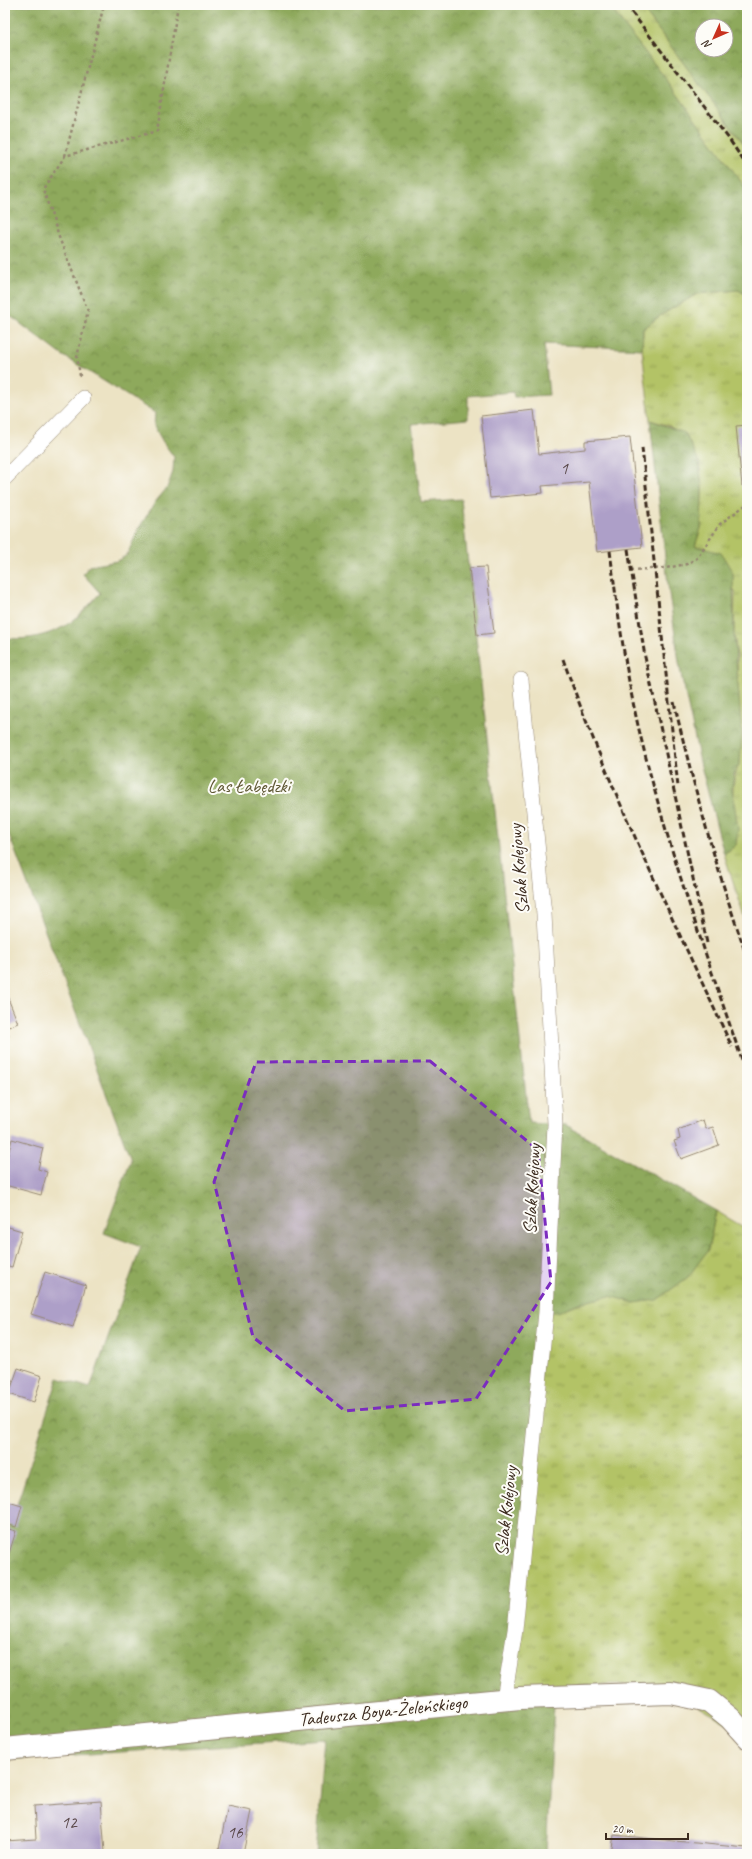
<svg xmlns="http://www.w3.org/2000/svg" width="752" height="1859" viewBox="0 0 752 1859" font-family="Caveat,sans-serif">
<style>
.grass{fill:url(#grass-tufts);stroke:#777642}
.forest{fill:url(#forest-crowns);stroke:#646a3c;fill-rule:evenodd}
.building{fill:#ad9fc8}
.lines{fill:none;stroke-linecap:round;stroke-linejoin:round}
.service-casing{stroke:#948671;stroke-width:16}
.minor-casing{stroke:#948671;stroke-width:24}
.path{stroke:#948671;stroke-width:2.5;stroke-dasharray:3 3;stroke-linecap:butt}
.service{stroke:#fff;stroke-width:15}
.minor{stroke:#fff;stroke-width:22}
.rail{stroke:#3b2a1e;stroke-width:3;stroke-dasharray:6 3;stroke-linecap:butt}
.marked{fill:#7b2cbf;fill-opacity:0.2;stroke:#7b2cbf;stroke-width:3;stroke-dasharray:8 5;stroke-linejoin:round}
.labels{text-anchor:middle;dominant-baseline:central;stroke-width:4;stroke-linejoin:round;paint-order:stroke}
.number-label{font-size:17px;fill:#584748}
.park-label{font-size:19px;fill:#5f5834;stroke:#fdfcf7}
.street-label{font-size:19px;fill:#3b2a1e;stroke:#fdfcf7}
</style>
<defs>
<pattern id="grass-tufts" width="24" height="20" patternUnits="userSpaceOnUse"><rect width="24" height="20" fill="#b3c366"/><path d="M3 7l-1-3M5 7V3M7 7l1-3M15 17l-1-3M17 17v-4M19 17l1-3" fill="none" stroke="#939f53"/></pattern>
<pattern id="forest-crowns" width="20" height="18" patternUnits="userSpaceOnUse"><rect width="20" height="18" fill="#8ea95b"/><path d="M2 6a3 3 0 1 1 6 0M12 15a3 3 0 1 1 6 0" fill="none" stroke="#758a4b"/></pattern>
</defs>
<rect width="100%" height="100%" fill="#fdfcf7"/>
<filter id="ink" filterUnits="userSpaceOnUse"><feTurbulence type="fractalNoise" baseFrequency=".025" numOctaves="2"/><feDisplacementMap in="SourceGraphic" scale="8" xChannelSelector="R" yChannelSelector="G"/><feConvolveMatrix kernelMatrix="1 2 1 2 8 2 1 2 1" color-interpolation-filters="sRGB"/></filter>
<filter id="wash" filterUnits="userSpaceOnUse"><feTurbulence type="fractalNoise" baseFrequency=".012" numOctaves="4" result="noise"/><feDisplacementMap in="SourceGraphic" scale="16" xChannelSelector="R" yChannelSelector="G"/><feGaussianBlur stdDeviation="0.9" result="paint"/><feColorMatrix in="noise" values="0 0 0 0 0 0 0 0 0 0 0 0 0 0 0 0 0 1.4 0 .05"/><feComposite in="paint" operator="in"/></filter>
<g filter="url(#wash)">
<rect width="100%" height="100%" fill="#ece3c4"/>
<path class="grass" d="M608 5H640L747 148V190L669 83Z
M738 290 747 295V924L724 854 736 845C739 814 725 792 740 762L737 656 734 634 735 592 706 548 695 546 701 528 702 489 699 462 670 426 650 420 642 349 643 329 661 315 697 294Z
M716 1211 747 1229V1740L740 1731 661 1684 509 1687 546 1312C568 1312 587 1296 610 1296 617 1296 627 1301 634 1303L708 1250Z"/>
<path class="forest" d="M5 5H608L669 83 747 190V295L738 290 697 294 661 315 643 329 642 349 544 344 549 395 514 397 513 392 468 396V419L411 424 421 502 461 499 529 1123 566 1125 716 1211 708 1250 688 1277 657 1300 634 1303 610 1296 579 1303 558 1312H546L510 1687 555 1686 546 1854H316L325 1739 10 1759 5 1735V1542L58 1378 90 1388 141 1247 104 1233 131 1160 5 824V638C27 641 52 635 71 622 82 614 91 603 100 593L83 574 89 566 117 561 127 555 139 528 156 501 167 488 173 472 174 457 163 442 154 426 155 413 62 355 5 312Z
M640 5H747V148ZM702 26H726V50H702Z
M650 420 685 433 699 462 702 489 701 528 695 546 721 553 733 573 734 634 742 735 740 762 734 774 732 788 738 829 736 845 724 854 700 762 680 669 669 593Z"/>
<g id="blocks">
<path class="building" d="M534 410 539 454 585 449V441L630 437 642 547 597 552 589 482 542 486 543 493 490 498 481 416Z
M747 425V485L742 486 736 426Z
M486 567 494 633 477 635 469 568Z
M5 991 18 1023 6 1028 9 1036 5 1038Z
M703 1120 706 1129 713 1127 719 1145 681 1159 674 1141 680 1139 678 1130Z
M12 1139 43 1148 38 1169 47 1172 41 1195 5 1185V1166Z
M5 1226 22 1231 12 1267 5 1265Z
M45 1272 86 1285 73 1327 31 1314Z
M18 1368 42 1376 34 1402 9 1394Z
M5 1501 22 1506 16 1527 5 1524Z
M5 1528 16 1531 7 1560 5 1559Z
M101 1801 105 1852 76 1854H5V1841L36 1839 34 1806Z
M228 1806 252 1811 243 1854H218Z
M614 1835 747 1848V1854H611Z"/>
</g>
</g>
<g filter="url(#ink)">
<use href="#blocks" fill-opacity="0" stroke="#948671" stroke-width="1"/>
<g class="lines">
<defs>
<path id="service" d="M5 478 83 398
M504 1699 515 1630 546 1312 555 1124 544 914 521 680"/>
<path id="minor" d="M5 1749 520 1698 671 1693 709 1701 730 1718 747 1737"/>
</defs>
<use href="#service" class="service-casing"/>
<use href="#minor" class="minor-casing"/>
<path class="path" d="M65 156 104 5
M80 376 77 357 88 311 60 240 43 189 65 156 157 131 178 5
M631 570 666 568 687 564 697 558 720 524 747 504"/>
<use href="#service" class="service"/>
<use href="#minor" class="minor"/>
<path class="rail" d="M626 5 729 139 747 166
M642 448 678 787
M628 549 645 657 707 943
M610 551C618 613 626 677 641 738 669 853 709 963 747 1075
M563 659C610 792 673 919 732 1047
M674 702C694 789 718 874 747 957"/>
</g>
</g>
<path class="marked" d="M430 1061 538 1150 551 1282 476 1399 345 1411 253 1337 214 1182 256 1062Z"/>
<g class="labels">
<g class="number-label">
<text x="564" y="468">1</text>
<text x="69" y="1822">12</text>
<text x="235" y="1832">16</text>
</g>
<g class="park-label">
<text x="249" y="786">Las Łabędzki</text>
</g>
<g class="street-label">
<text transform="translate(519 869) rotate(-95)">Szlak Kolejowy</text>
<text transform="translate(532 1189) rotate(-87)">Szlak Kolejowy</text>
<text transform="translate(506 1511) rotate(-84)">Szlak Kolejowy</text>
<text transform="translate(383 1711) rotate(-6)">Tadeusza Boya-Żeleńskiego</text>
</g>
</g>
<rect width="752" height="1859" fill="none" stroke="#fdfcf7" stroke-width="20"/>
<g transform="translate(714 38) rotate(225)"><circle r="19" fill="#fdfcf7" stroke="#afa8a0"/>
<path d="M0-3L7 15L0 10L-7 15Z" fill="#c8321e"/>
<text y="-6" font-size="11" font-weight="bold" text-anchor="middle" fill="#3b2a1e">N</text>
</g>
<path d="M606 1833v6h82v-6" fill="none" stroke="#3b2a1e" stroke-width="2"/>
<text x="612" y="1833" font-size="12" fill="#3b2a1e" stroke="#fdfcf7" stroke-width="3" paint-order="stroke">20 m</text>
</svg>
